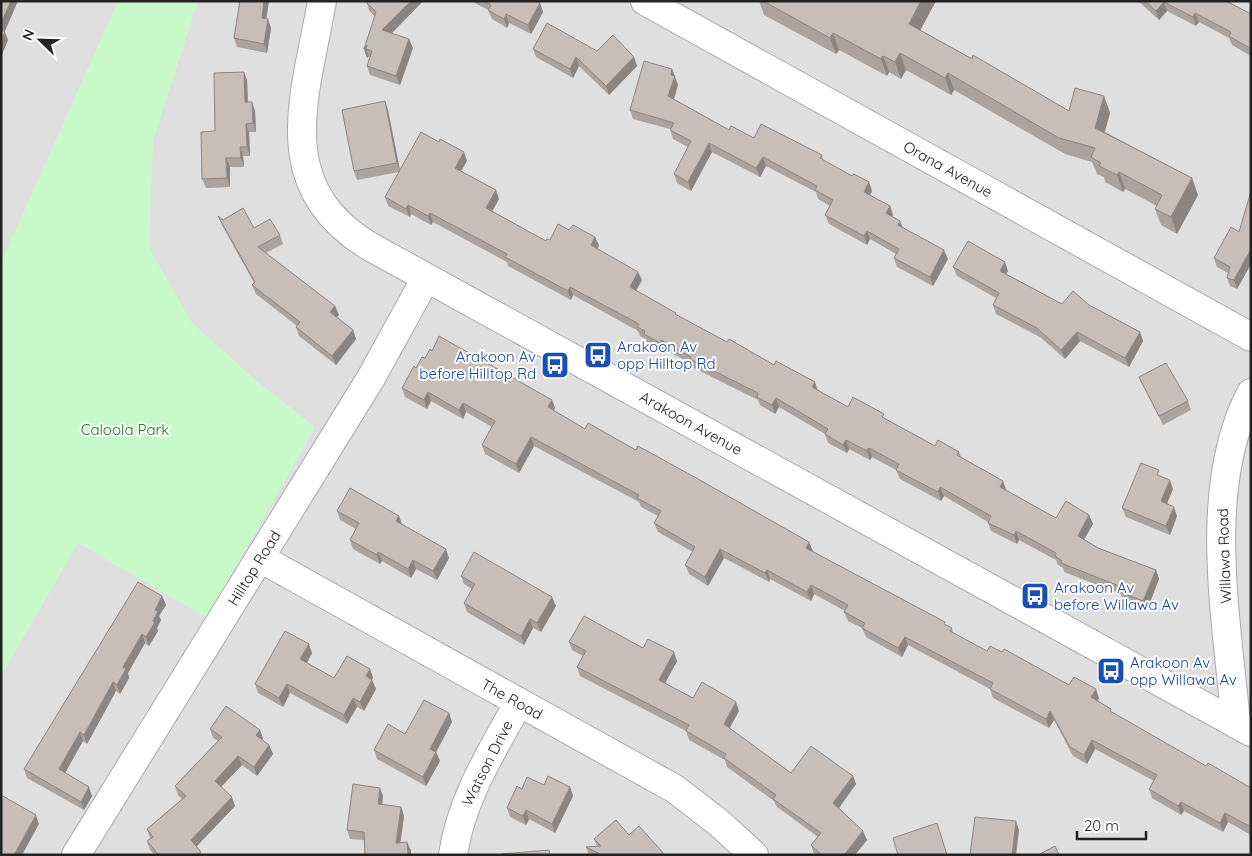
<svg xmlns="http://www.w3.org/2000/svg" width="1252" height="856" viewBox="0 0 1252 856" font-family="Quicksand,sans-serif">
<style>
.residential{fill:#e0dfdf}
.park{fill:#c8fac9}
.lines{fill:none;stroke-linecap:round;stroke-linejoin:round}
.street-casing{stroke:#a9a9a9;stroke-width:30}
.street{stroke:#fff;stroke-width:28}
.wall{fill:#aba39e}
.shaded-wall{fill:#8b8581}
.building{fill:#c7beb8;stroke:#8b8581}
.labels{text-anchor:middle;dominant-baseline:central;stroke-width:4;stroke-linejoin:round;paint-order:stroke}
.street-label{font-size:15px;fill:#222;stroke:#fff}
.transit-label{font-size:15px;fill:#164399;stroke:#fff;text-anchor:start}
.park-label{font-size:15px;fill:#0d8310;stroke:#fff}
</style>
<rect width="100%" height="100%" fill="#f2eee9"/>
<path class="residential" d="M1 1H1251V855H1Z"/>
<path class="park" d="M118 1H198L153 140 149 248 192 323 258 382 315 427 207 618 78 543 1 676V263Z"/>
<g class="lines">
<defs>
<path id="street" d="M322 1C306 95 269 185 369 246L1251 732
M645 1 1251 337
M260 558 675 789 719 823 754 855
M1236 724C1227 620 1201 488 1251 393
M76 855 371 378 426 278
M453 855C461 799 492 751 519 702"/>
</defs>
<use href="#street" class="street-casing"/>
<use href="#street" class="street"/>
</g>
<path class="wall" d="M238 1H269L266 19 271 28 267 53 237 47 234 38 239 3H238Z
M366 1H423L392 33 413 48 400 85 370 75 367 66 370 58 369 56 367 58 364 49 375 17 369 10Z
M471 1H536L540 3 543 12 531 34 509 23 507 28 492 19 488 10Z
M759 1H936L920 30 1069 111 1104 96 1110 113 1105 132 1192 178 1198 195 1177 234 1161 225 1155 209 1157 206 1125 189 1123 192 1105 182 1104 177 1097 174 1092 162 1065 154 954 90 951 95 906 70 901 79 889 72 887 76 839 50 836 54 764 15Z
M1138 1H1226L1251 14V56L1232 45 1229 38 1199 22 1196 26 1167 11 1159 20Z
M533 49 597 51 634 57 637 66 609 95 579 66 573 78 536 57Z
M672 69 678 85 674 99 729 130 754 138 822 155 823 160 872 191 870 195 890 206 893 215 892 216 903 228 948 259 933 286 897 267 894 258 896 254 870 239 867 245 829 224 825 215 830 206 818 199 816 192 766 166 760 177 712 152 691 191 677 183 674 174 688 147 673 139 670 129 633 119 630 110Z
M244 72 247 80 248 102H252L255 111 256 132H249L250 156H243L244 167H230V187L206 188 202 179 215 131Z
M385 101 388 110 400 170 439 142 464 152 467 161 461 171 499 199 492 211 546 241 550 240 569 230 595 237 599 246 597 249 642 280 636 291 677 316 848 407 885 419 935 446 959 452 961 457 1003 481 1006 490 1056 518 1089 515 1093 524 1084 539 1098 548 1156 570 1159 579 1147 610 1130 603 1128 599 1122 597 1121 594 1064 572 1063 568 1058 565 1056 560 1019 540 1017 544 991 531 988 523V522L944 496 941 501 900 479 896 470 872 457 870 460 849 449 847 453 828 443 825 434 779 407 775 414 760 405 758 400 694 368 692 364 664 349 663 352 647 343 646 339 640 336 638 331 573 295 571 300 508 266 507 262 433 222 431 225 411 214 410 217 388 206 385 197 399 172 357 180 354 171Z
M1251 191V264L1237 289 1230 286 1227 278 1228 273 1217 267 1214 258 1239 232Z
M218 216 223 220 280 235 283 244 266 253 335 306 339 315 336 317 353 330 356 339 336 365 299 336 296 327 297 326 256 294 252 285 254 283 222 225Z
M953 267 1008 271 1006 274 1062 304 1089 305 1140 332 1143 341 1129 367 1080 341 1065 359 1040 337 996 314 993 305 996 298 957 276Z
M425 358 552 400 555 408 554 411 585 429 636 450 809 542 812 552 952 628 953 633 987 651 1002 652 1069 685 1099 698 1098 701 1113 713 1206 766 1251 788V835L1228 822 1223 832 1184 811 1181 815 1152 798 1149 789 1154 781 1095 749 1087 764 1073 756 1054 720 1049 728 993 698 990 689 908 645 902 657 866 637 862 628 848 621 844 612 845 611 814 594 811 601 770 579 769 582 724 558 708 586 689 574 685 565 693 552 658 532 654 523 658 516 641 507 639 502 534 446 519 473 485 454 482 445 492 427 466 412 463 419 431 401 427 409 405 397 402 388 416 368Z
M1139 377 1188 401 1191 410 1163 425 1143 386Z
M1161 476 1173 489 1167 504 1177 516 1170 535 1126 517 1122 508Z
M337 511 399 516 402 524 449 558 437 580 416 569 411 578 382 561 380 564 353 549 350 540 356 529 340 520Z
M461 576 556 606 541 632 533 628 524 645 467 612 464 603 472 589 464 584Z
M162 596 166 605 159 616 161 620 157 628 158 631 149 646 145 643 128 673 129 678 120 694 116 691 87 744 83 741 65 773 92 796 84 810 27 778 24 769Z
M569 642 643 648 677 661 665 683 693 698 739 711 729 728 791 773 853 776 856 784 839 808 867 840 855 855H815L814 854 811 845 818 837 777 807 774 801 727 767 725 760 689 740 686 731 580 676 577 667 583 656 572 650Z
M312 653 307 663 334 678 370 669 373 678 372 680 376 689 364 711 357 707 347 724 290 693 283 707 258 693 255 684Z
M449 713 452 722 436 752 440 761 426 786 377 759 374 750Z
M210 729 260 730 263 739 262 740 269 745 273 754 257 776 242 765 221 787 235 806 196 847 202 855H155L150 850 147 841 150 838 147 829 182 799 178 795 175 786 218 741 213 738Z
M544 785 570 787 573 796 555 833 529 819 526 825 510 817 507 808 522 789Z
M383 796 382 805 401 807 404 816 400 843 407 842 411 851V855H365L364 840 350 839 347 830Z
M629 835 665 855H589L586 847 597 846 594 839Z"/>
<path class="shaded-wall" d="M11 1H18L2 38 1 35V23Z
M264 1H269L265 27 262 18Z
M411 1H423L386 39 382 30Z
M921 1H936L915 40 909 24Z
M1164 2 1167 11 1159 20 1156 11Z
M540 3 543 12 531 34 528 25Z
M1195 13 1199 22 1196 26 1193 17Z
M506 14 509 23 507 28 504 19Z
M268 19 271 28 267 53 264 44Z
M5 32 8 40 1 57V41Z
M833 33 839 50 836 54 830 38Z
M409 39 413 48 400 85 396 76Z
M367 45 366 49 369 56 367 58 364 49Z
M900 53 906 70 901 79 895 62Z
M883 56 889 72 887 76 881 59Z
M576 57 579 66 573 78 570 69Z
M634 57 637 66 609 95 606 86Z
M672 69 678 85 672 105 668 96 671 75Z
M244 72 247 80 248 111 245 102Z
M948 73 954 90 951 95 945 78Z
M1104 96 1110 113 1101 144 1095 128Z
M385 101 388 110 400 171 397 163Z
M252 102 255 111 256 132 253 123Z
M246 124 249 132 250 156 247 147Z
M709 143 712 152 691 191 688 182Z
M240 147 243 156 244 167 241 158Z
M464 152 467 161 458 176 455 168Z
M763 157 766 166 760 177 756 168Z
M226 158 230 167V187L227 178Z
M1119 172 1125 189 1123 192 1117 175Z
M1192 178 1198 195 1177 234 1171 217Z
M869 182 872 191 867 200 864 192Z
M496 190 499 199 489 217 486 208Z
M408 205 411 214 410 217 406 209Z
M890 206 893 215 889 222 886 213Z
M430 213 433 222 431 225 428 216Z
M900 221 904 230 898 225Z
M867 231 870 239 867 245 864 236Z
M595 237 599 246 594 254 591 245Z
M1251 249V264L1237 289 1234 280Z
M944 250 948 259 933 286 930 277Z
M1005 262 1008 271 1003 280 1000 271Z
M638 272 642 280 633 296 630 287Z
M570 287 573 295 571 300 568 291Z
M335 306 339 315 333 321 330 312Z
M353 330 356 339 336 365 332 356Z
M1077 332 1080 341 1065 359 1061 350Z
M1140 332 1143 341 1129 367 1125 358Z
M661 340 664 349 663 352 660 343Z
M815 382 818 391 812 387Z
M428 392 431 401 427 409 424 400Z
M776 398 779 407 775 414 772 405Z
M552 400 555 408 551 416 548 407Z
M463 403 466 412 463 419 459 410Z
M531 437 534 446 519 473 516 464Z
M846 440 849 449 847 453 843 445Z
M869 448 872 457 870 460 867 451Z
M1170 480 1173 489 1164 510 1161 501Z
M1003 481 1006 490 1003 496 1000 487Z
M940 487 944 496 941 501 938 492Z
M1174 507 1177 516 1170 535 1166 526Z
M1089 515 1093 524 1081 545 1078 536Z
M399 516 402 525 396 521Z
M1016 531 1019 540 1017 544 1014 535Z
M809 542 813 551 809 557 806 548Z
M446 549 449 558 437 580 433 571Z
M720 549 724 558 708 586 705 577Z
M378 552 382 561 380 564 377 555Z
M413 560 416 569 411 578 408 569Z
M767 570 770 579 769 582 765 573Z
M1156 570 1159 579 1147 610 1143 601Z
M811 585 814 594 811 601 807 592Z
M162 596 166 605 159 616 161 620 157 628 158 631 149 646 146 637 153 621 155 610Z
M552 597 556 606 541 632 537 623Z
M530 619 533 628 524 645 521 636Z
M142 634 145 643 128 673 129 678 120 694 117 685 123 667Z
M905 637 908 645 902 657 898 648Z
M309 644 312 653 304 668 300 659Z
M674 652 677 661 662 689 659 680Z
M370 669 373 678 369 685 366 676Z
M372 680 376 689 364 711 360 702Z
M113 682 116 691 87 744 84 735Z
M287 684 290 693 283 707 279 698Z
M1096 689 1099 698 1095 706 1091 697Z
M353 698 357 707 347 724 344 715Z
M736 702 739 711 727 733 724 724Z
M1050 711 1054 720 1049 728 1046 719Z
M449 713 452 722 433 758 430 749Z
M260 730 263 739 259 744 256 735Z
M80 732 83 741 62 778 59 769Z
M1092 740 1095 749 1087 764 1084 755Z
M269 745 273 754 257 776 254 767Z
M436 752 440 761 426 786 423 777Z
M238 756 242 765 218 790 215 781Z
M853 776 856 784 836 812 833 803Z
M89 787 92 796 84 810 81 802Z
M570 787 573 796 555 833 552 824Z
M380 788 383 796 381 813 378 804Z
M232 797 235 806 194 849 191 840Z
M1181 802 1184 811 1181 815 1178 806Z
M401 807 404 816 399 852 396 843Z
M526 810 529 819 526 825 523 816Z
M1225 813 1228 822 1223 832 1220 823Z
M36 815 39 824 22 855H14Z
M1016 821 1019 830 1016 855H1012Z
M863 831 867 840 855 855H844Z
M407 842 411 851V855H408Z"/>
<path class="building" d="M1 1H11L1 23Z
M240 1H264L262 18 268 19 264 44 234 38Z
M365 1H411L382 30 409 39 396 76 367 66 372 51 366 49 367 45 364 49 376 12Z
M484 1H536L540 3 528 25 506 14 504 19 488 10 491 5Z
M763 1H921L909 24 972 59 973 55 1069 111 1075 88 1104 96 1095 128 1192 178 1171 217 1155 209 1162 195 1119 172 1117 175 1099 166 1101 163 1091 157 1095 148 1059 138 948 73 945 78 900 53 895 62 883 56 881 59 833 33 830 38Z
M1145 1H1226L1251 14V49L1229 36 1231 32 1195 13 1193 17 1164 2 1156 11Z
M547 23 597 51 613 35 634 57 606 86 576 57 570 69 533 49Z
M1 30 5 32 1 41Z
M644 61 672 69 671 75 675 76 668 96 729 130 731 126 754 138 761 124 822 155 820 158 852 176 854 174 869 182 864 192 890 206 886 213 900 221 898 225 944 250 930 277 894 258 899 249 867 231 864 236 825 215 833 200 815 190 817 186 763 157 756 168 709 143 688 182 674 174 691 141 670 130 674 123 630 110Z
M244 72 245 102H252L253 123 246 124 247 147H240L241 158H226L227 178 202 179 201 132 215 131 214 73Z
M385 101 397 163 354 171 342 110Z
M421 132 439 142 440 139 464 152 455 168 496 190 486 208 546 241 547 239 550 240 558 224 569 230 573 225 595 237 591 245 638 272 630 287 676 313 675 314 727 342 729 339 774 365 776 361 815 382 812 387 848 407 853 397 884 414 882 417 935 446 938 440 959 452 957 455 1003 481 1000 487 1056 518 1066 501 1089 515 1078 536 1098 548 1156 570 1143 601 1126 594 1128 591 1119 588V586L1061 563 1062 561 1055 556 1056 553 1016 531 1014 535 988 523 991 516 940 487 938 492 896 470 899 464 869 448 867 451 846 440 843 445 825 434 828 429 776 398 772 405 757 397 758 393 690 359 691 357 661 340 660 343 644 334 645 331 637 327 639 324 570 287 568 291 505 257 507 254 430 213 428 216 408 205 406 209 385 197Z
M1251 191V249L1234 280 1227 278 1230 267 1214 258 1231 227 1239 232Z
M243 208 254 228 270 219 280 235 258 247 335 306 330 312 353 330 332 356 296 327 300 322 252 285 255 282 218 216 223 220Z
M968 241 1005 262 1000 271 1062 304 1073 291 1089 305 1140 332 1125 358 1077 332 1061 350 1037 328 993 305 999 293 953 267Z
M439 336 552 400 548 407 585 429 588 423 636 450 638 446 698 479 809 542 806 548 945 622 944 624 952 628 950 631 987 651 990 646 1002 652 1004 649 1069 685 1074 677 1096 689 1091 697 1111 709 1110 711 1206 766 1208 763 1251 788V827L1225 813 1220 823 1181 802 1178 806 1149 789 1157 775 1092 740 1084 755 1070 747 1050 711 1046 719 990 689 993 683 905 637 898 648 862 628 865 623 844 612 848 605 811 585 807 592 767 570 765 573 720 549 705 577 685 565 695 547 654 523 661 511 637 498 639 495 531 437 516 464 482 445 495 421 463 403 459 410 428 392 424 400 402 388 414 366 416 368 422 357 425 358 430 349 432 351Z
M1166 363 1188 401 1159 416 1139 377Z
M1141 463 1159 470 1157 475 1170 480 1161 501 1174 507 1166 526 1122 508Z
M350 488 399 516 396 521 446 549 433 571 413 560 408 569 378 552 377 555 350 540 359 523 337 511Z
M474 552 552 597 537 623 530 619 521 636 464 603 475 584 461 576Z
M138 582 162 596 155 610 158 611 153 621 155 622 146 637 142 634 123 667 126 669 117 685 113 682 84 735 80 732 59 769 89 787 81 802 24 769Z
M584 616 643 648 648 639 674 652 659 680 693 698 702 682 736 702 724 724 791 773 811 746 853 776 833 803 863 831 844 855H822L811 845 821 833 773 799 776 795 724 758 726 754 686 731 689 725 577 667 586 651 569 642Z
M285 631 309 644 300 659 334 678 347 656 370 669 366 676 372 680 360 702 353 698 344 715 287 684 279 698 255 684Z
M424 700 449 713 430 749 436 752 423 777 374 750 388 724 405 734Z
M226 706 260 730 256 735 269 745 254 767 238 756 215 781 232 797 191 840 201 852 197 855H159L147 841 153 837 147 829 186 796 175 786 222 737 210 729Z
M548 776 570 787 552 824 526 810 523 816 507 808 517 786 522 789 527 777 544 785Z
M353 784 380 788 378 804 401 807 396 843 407 842 408 855H365L364 832 347 830Z
M1 795 36 815 14 855H1Z
M975 817 1016 821 1012 855H970Z
M616 820 629 835 639 826 665 855H602L586 847 601 846 594 839Z
M937 823 947 855H898L893 838Z
M1055 846 1059 855H1038Z
M549 850 550 855H502V854Z"/>
<defs>
<symbol id="bus-square" viewBox="-11 -11 22 22"><rect x="-9" y="-9" width="18" height="18" rx="4" fill="#1a4fb4" stroke="#fff"/><path d="M-5-6H5V4H4V6H2V4H-2V6H-4V4H-5ZM-3.5-4V0h7V-4ZM-3.5 1.2v1.5H-2V1.2ZM2 1.2v1.5H3.5V1.2Z" fill="#fff"/></symbol>
</defs>
<g fill-rule="evenodd">
<use href="#bus-square" x="582" y="339" width="32" height="32"/>
<use href="#bus-square" x="539" y="349" width="32" height="32"/>
<use href="#bus-square" x="1019" y="580" width="32" height="32"/>
<use href="#bus-square" x="1095" y="655" width="32" height="32"/>
</g>
<g class="labels">
<g class="street-label">
<text transform="translate(948 169) rotate(29)">Orana Avenue</text>
<text transform="translate(691 423) rotate(29)">Arakoon Avenue</text>
<text transform="translate(1224 556) rotate(-92)">Willawa Road</text>
<text transform="translate(254 568) rotate(-58)">Hilltop Road</text>
<text transform="translate(512 699) rotate(29)">The Road</text>
<text transform="translate(487 763) rotate(-63)">Watson Drive</text>
</g>
<g class="transit-label">
<text x="617" y="346">Arakoon Av<tspan x="617" dy="17">opp Hilltop Rd</tspan></text>
<text x="536" y="356" text-anchor="end">Arakoon Av<tspan x="536" dy="17">before Hilltop Rd</tspan></text>
<text x="1054" y="587">Arakoon Av<tspan x="1054" dy="17">before Willawa Av</tspan></text>
<text x="1130" y="662">Arakoon Av<tspan x="1130" dy="17">opp Willawa Av</tspan></text>
</g>
<g class="park-label">
<text x="125" y="429">Caloola Park</text>
</g>
</g>
<rect width="1252" height="856" fill="none" stroke="#222222" stroke-width="5"/>
<g transform="translate(40 40) rotate(293)" stroke="#ffffff" stroke-width="4" paint-order="stroke">
<path d="M0-4L9 19L0 12L-9 19Z" fill="#222222"/>
<text y="-8" font-size="14" font-weight="bold" text-anchor="middle" fill="#222222">N</text>
</g>
<path d="M1077 831v8h69v-8" fill="none" stroke="#222222" stroke-width="2.5"/>
<text x="1084" y="831" font-size="15" fill="#222222" stroke="#ffffff" stroke-width="4" paint-order="stroke">20 m</text>
</svg>
